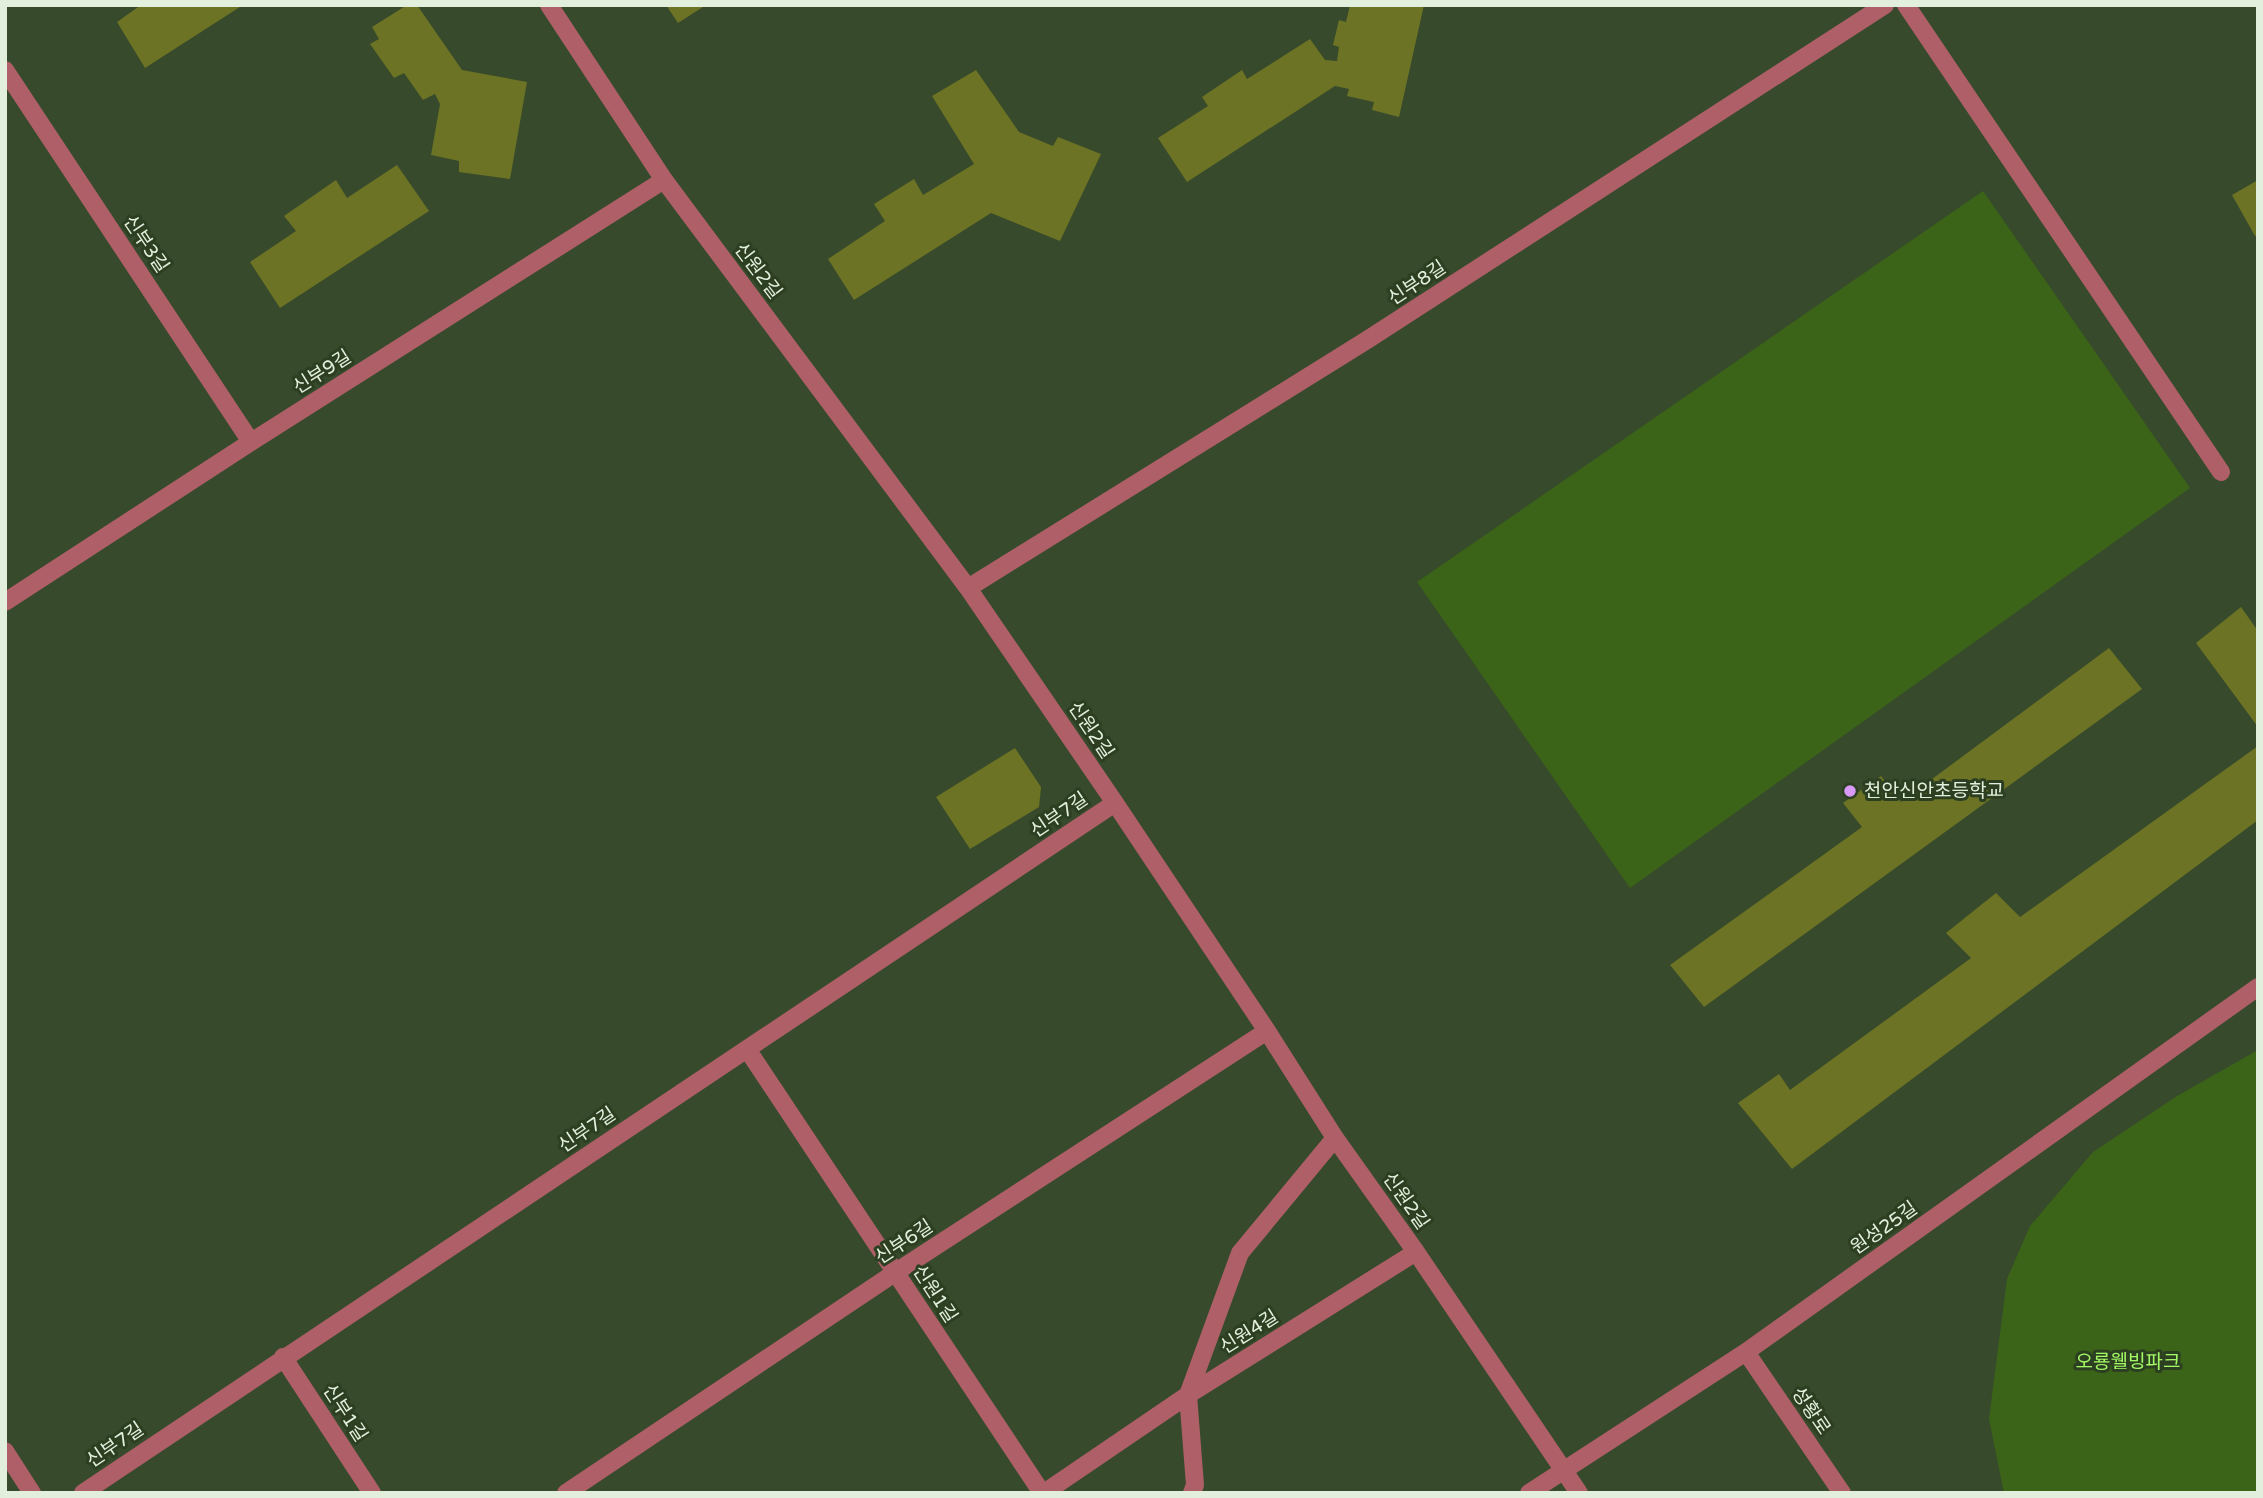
<svg xmlns="http://www.w3.org/2000/svg" width="2263" height="1498" viewBox="0 0 2263 1498" font-family="'Varela Round','Noto Sans KR',sans-serif">
<style>
.green{fill:#3b6419}
.building{fill:#6c7324}
.lines{fill:none;stroke-linecap:round;stroke-linejoin:round}
.minor{stroke:#ae5f67;stroke-width:18}
.poi-dot{fill:#d99af7;stroke:#2c3f21;stroke-width:2.5}
.labels{text-anchor:middle;dominant-baseline:central;stroke-width:6;stroke-linejoin:round;paint-order:stroke}
.street-label{font-size:19px;fill:#e3efdd;stroke:#2c3f21}
.poi-label{font-size:19px;fill:#e3efdd;stroke:#2c3f21;text-anchor:start}
.park-label{font-size:19px;fill:#a3f865;stroke:#2c3f21}
</style>
<rect width="100%" height="100%" fill="#374a2b"/>
<path class="green" d="M1983 191 2190 488 1630 888 1417 582Z
M2258 1050V1493H2004L1989 1419 2007 1279 2030 1226 2093 1152 2177 1096Z"/>
<path class="building" d="M141 5H243L145 68 117 22Z
M407 5H417L462 70 527 82 510 179 459 172V161L431 155 440 104 435 94 423 100 404 73 394 78 370 44 379 39 372 27Z
M666 5H706L678 23Z
M1350 5H1424L1399 117 1372 110 1374 102 1347 96 1349 89 1335 86 1187 182 1158 138 1208 106 1202 97 1242 70 1247 79 1310 39 1325 60 1337 61 1339 47 1333 45 1339 20 1346 22Z
M976 70 1019 132 1053 146 1058 137 1101 154 1060 241 991 213 854 300 828 259 885 221 874 204 914 179 923 195 974 164 932 96Z
M397 165 429 211 280 308 250 262 296 231 284 216 336 180 347 198Z
M2258 180V234L2255 236 2232 195Z
M2241 607 2258 631V727L2196 643Z
M2109 648 2142 689 1704 1007 1670 965 1862 827 1843 803 1881 776 1901 802Z
M2258 746V820L1792 1169 1738 1103 1779 1074 1790 1090 1971 958 1946 933 1996 893 2020 917Z
M1015 748 1041 787 1039 807 970 849 936 797Z"/>
<g class="lines">
<path class="minor" d="M549 5 664 180 968 588 1115 803 1267 1031 1335 1138 1416 1252 1579 1493
M1906 5 2221 472
M5 70 251 442
M968 588 1367 340 1885 5
M5 602 251 442 664 180
M747 1049 1042 1493
M1746 1352 1842 1493
M283 1357 372 1493
M5 1451 32 1493
M83 1493 1115 803
M566 1493 896 1272 1267 1031
M1044 1493 1188 1395 1240 1253 1335 1138
M1192 1493 1195 1485 1188 1395 1416 1252
M1529 1493 1746 1352 2258 987"/>
</g>
<circle class="poi-dot" cx="1850" cy="791" r="7"/>
<g class="labels">
<g class="street-label">
<text transform="translate(146 244) rotate(56)">신부3길</text>
<text transform="translate(758 271) rotate(53)">신원2길</text>
<text transform="translate(1417 283) rotate(-33)">신부8길</text>
<text transform="translate(322 372) rotate(-32)">신부9길</text>
<text transform="translate(1091 730) rotate(56)">신원2길</text>
<text transform="translate(1059 815) rotate(-34)">신부7길</text>
<text transform="translate(587 1130) rotate(-34)">신부7길</text>
<text transform="translate(1406 1201) rotate(55)">신원2길</text>
<text transform="translate(1884 1228) rotate(-35)">원성25길</text>
<text transform="translate(904 1242) rotate(-33)">신부6길</text>
<text transform="translate(935 1294) rotate(57)">신원1길</text>
<text transform="translate(1249 1332) rotate(-32)">신원4길</text>
<text transform="translate(1811 1411) rotate(56)">성황로</text>
<text transform="translate(345 1413) rotate(57)">신부1길</text>
<text transform="translate(115 1445) rotate(-34)">신부7길</text>
</g>
<g class="poi-label">
<text x="1864" y="791">천안신안초등학교</text>
</g>
<g class="park-label">
<text x="2128" y="1362">오룡웰빙파크</text>
</g>
</g>
<rect width="2263" height="1498" fill="none" stroke="#e3efdd" stroke-width="14"/>
</svg>
